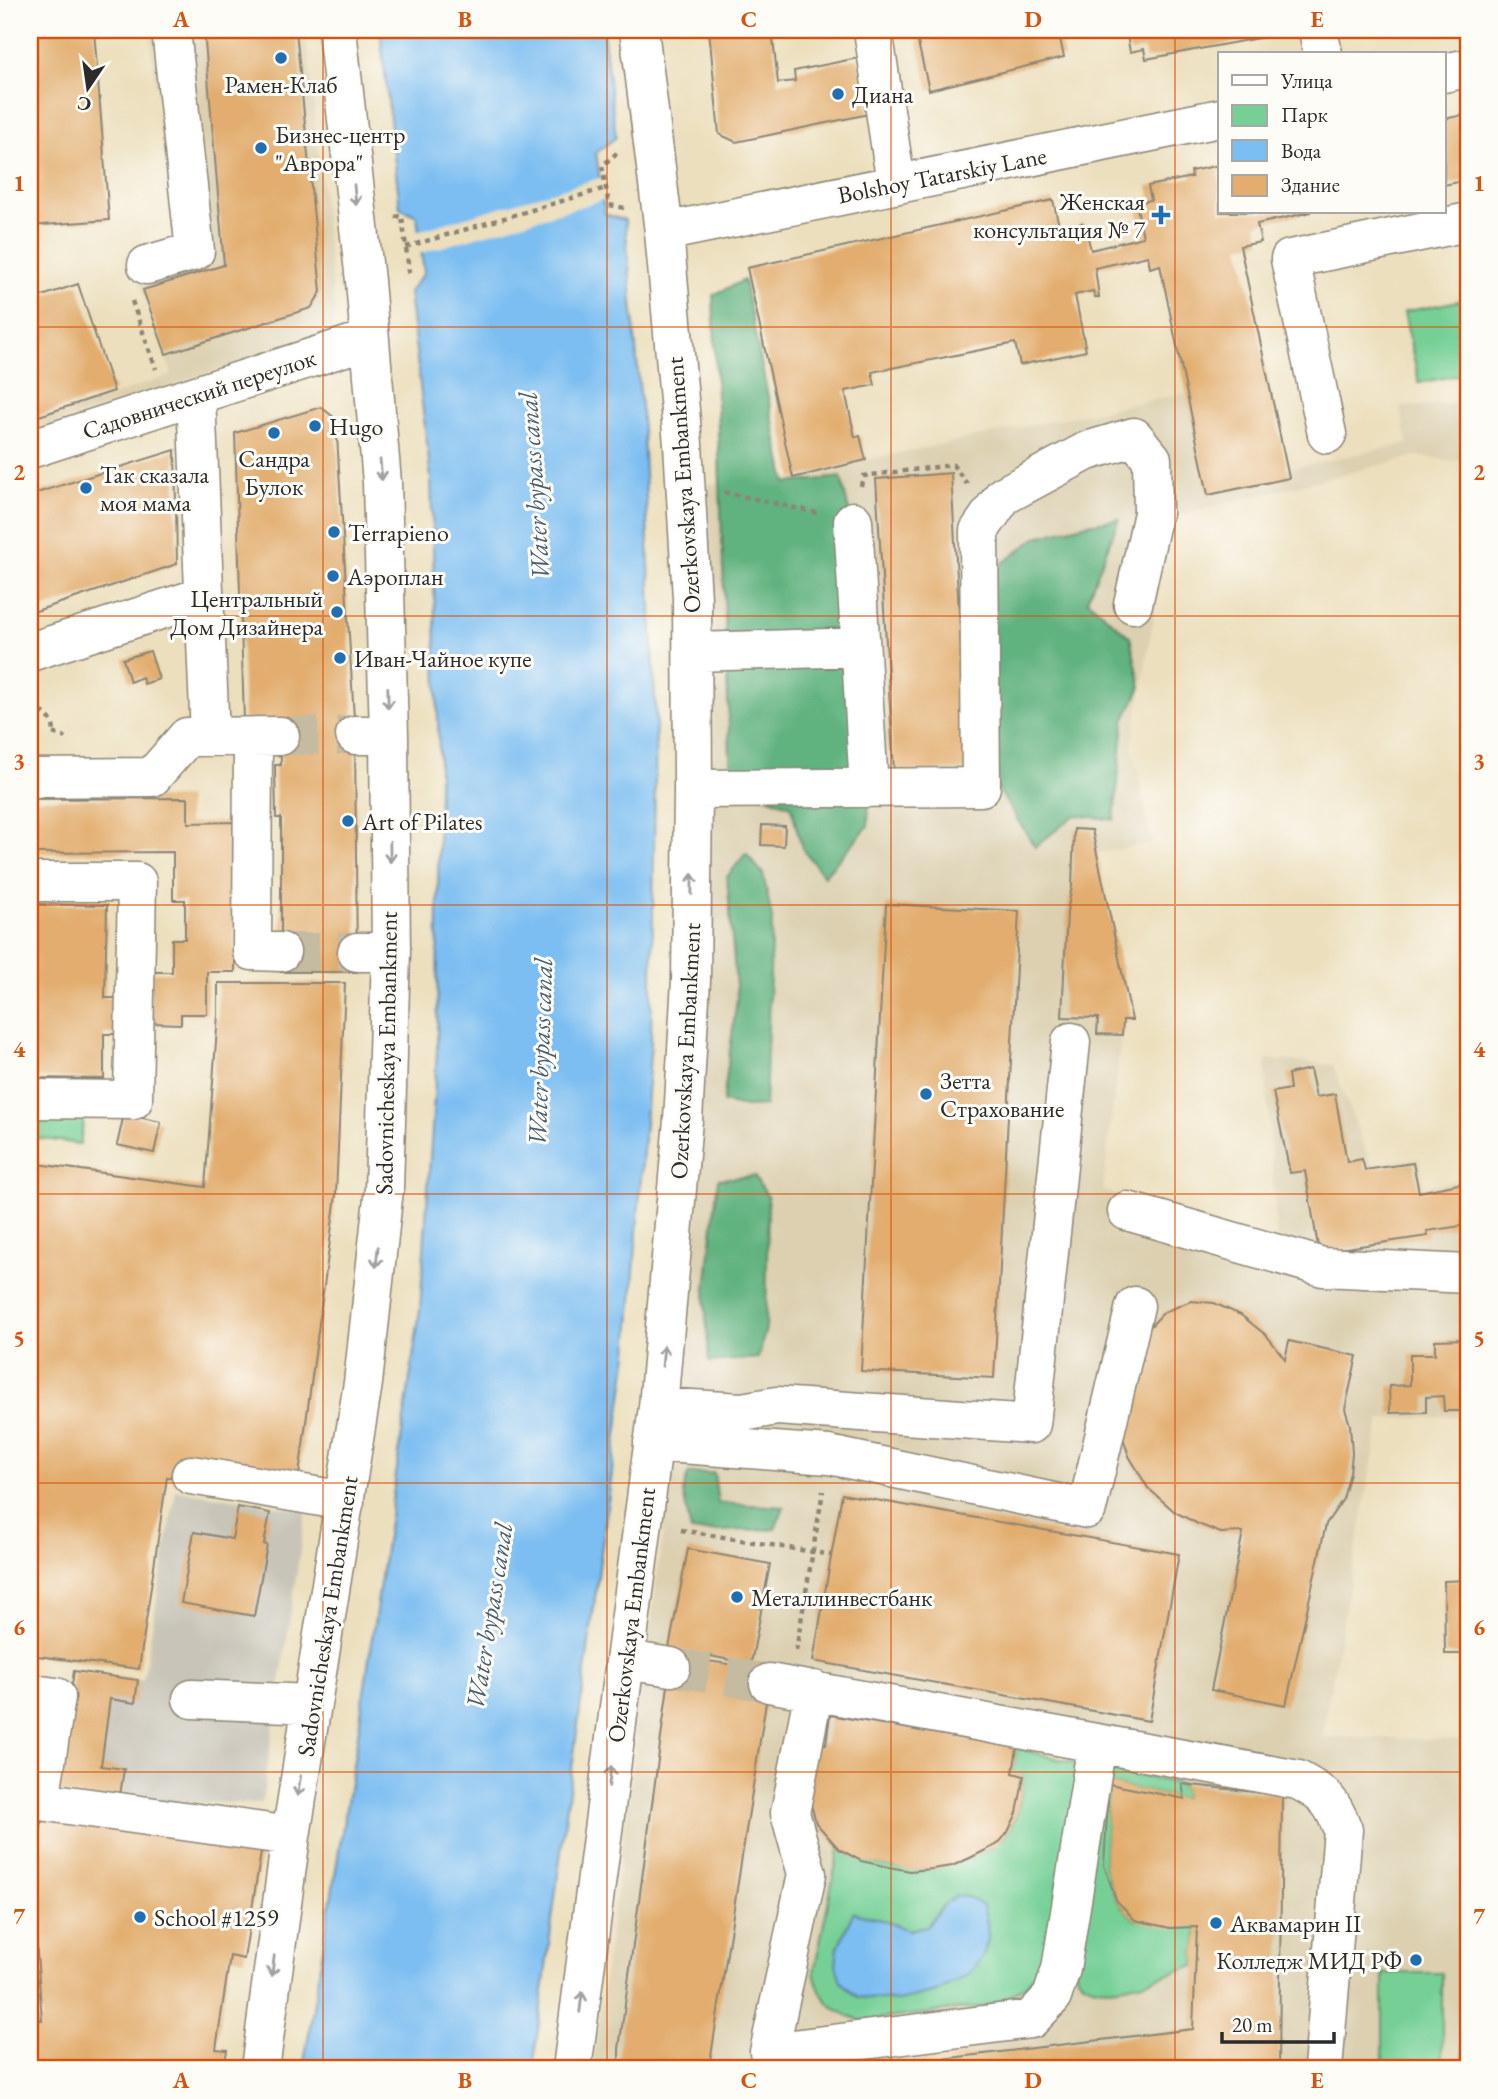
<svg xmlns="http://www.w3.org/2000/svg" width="1498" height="2099" viewBox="0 0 1498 2099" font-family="'EB Garamond',serif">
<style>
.built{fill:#dcd0b1}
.industrial{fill:#c8c4b8}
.green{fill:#76d096;stroke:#507e60;stroke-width:2;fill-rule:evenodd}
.forest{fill:#60b27f;stroke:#466e55;stroke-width:2}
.water{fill:#7bbef1;stroke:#53748e;stroke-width:2}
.pier{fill:#ecdfbd}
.building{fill:#e2ad6e}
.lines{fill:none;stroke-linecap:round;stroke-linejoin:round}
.minor-tunnel{stroke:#c5bba0;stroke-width:38;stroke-dasharray:38 19;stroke-linecap:butt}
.minor-casing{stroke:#8c8574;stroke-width:41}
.path{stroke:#8c8574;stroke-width:4.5;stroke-dasharray:5 5;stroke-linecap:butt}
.minor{stroke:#fff;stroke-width:38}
.oneway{stroke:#a0a0a0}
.grid{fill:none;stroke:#d5540f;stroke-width:2;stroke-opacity:0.55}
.poi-dot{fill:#1f6fb2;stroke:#fdfcf7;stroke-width:2.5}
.labels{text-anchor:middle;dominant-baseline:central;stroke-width:6;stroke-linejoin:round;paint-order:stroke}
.poi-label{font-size:24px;fill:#2b2b2b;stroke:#fdfcf7;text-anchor:start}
.street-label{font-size:24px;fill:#2b2b2b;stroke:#fdfcf7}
.water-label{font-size:26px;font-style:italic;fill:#475e70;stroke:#fdfcf7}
.neatline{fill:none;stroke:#d5540f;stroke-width:2.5}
.grid-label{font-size:23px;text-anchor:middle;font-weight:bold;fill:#d5540f}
</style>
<rect width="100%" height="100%" fill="#fdfcf7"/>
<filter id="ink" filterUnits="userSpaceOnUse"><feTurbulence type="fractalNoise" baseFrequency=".0143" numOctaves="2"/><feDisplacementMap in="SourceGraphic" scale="14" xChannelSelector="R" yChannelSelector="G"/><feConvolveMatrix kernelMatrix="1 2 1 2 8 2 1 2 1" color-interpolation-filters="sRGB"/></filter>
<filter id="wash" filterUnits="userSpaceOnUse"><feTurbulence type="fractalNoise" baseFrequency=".00686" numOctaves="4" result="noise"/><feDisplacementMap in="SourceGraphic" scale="28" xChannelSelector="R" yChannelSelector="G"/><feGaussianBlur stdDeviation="1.57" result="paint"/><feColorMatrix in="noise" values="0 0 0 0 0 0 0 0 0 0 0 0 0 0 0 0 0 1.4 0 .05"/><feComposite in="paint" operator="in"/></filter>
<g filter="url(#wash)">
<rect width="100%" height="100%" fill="#ecdfbd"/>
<path class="built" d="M149 30H306L335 316 329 334 30 432V424L172 375 143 290 132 269 128 253 175 241Z
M1186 393 1209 495 1288 478 1287 469 1408 443 1400 407 1468 403V459L1454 461 1417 456 1170 517 1132 745 1152 843 1097 853 1132 1020H1123L1103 1191 1277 1244 1265 1059 1333 1065 1371 1164 1419 1158 1424 1187 1468 1178V1416L1380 1419 1322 1737 1468 1740V2069H592L637 1738 627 1726 639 1638 650 1632 669 1486 661 1476 672 1382 685 1375 701 1160 693 1153 707 767 714 754 712 612 707 484 793 478 866 460Z"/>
<path class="industrial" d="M176 1490 306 1511 262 1803 119 1802 123 1770 101 1766 110 1699 134 1703 138 1680H143Z"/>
<path class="green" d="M1468 299V373L1419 383 1404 312Z
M30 1109 84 1117 80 1144 30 1137Z
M1017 1748 1081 1765 1043 1964 1026 1985 1007 1997 988 2006 862 2021C836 2013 819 2001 814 1972L839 1849C884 1874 932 1877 978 1854 990 1848 1000 1844 1008 1832 1019 1816 1021 1795 1024 1776L1013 1773ZM940 1909 936 1992 838 1947 853 1914 879 1919 909 1930 927 1926Z
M1102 1769 1182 1784 1185 1799 1109 1784 1104 1865 1116 1900 1135 1920 1197 1927 1195 1965C1169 1973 1105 2001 1081 1980 1078 1977 1077 1974 1075 1970Z
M1383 1973H1442V2069H1383Z"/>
<path class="forest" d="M744 280 786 483 841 477 875 622 868 826 824 876 802 848 791 806 731 783 713 295Z
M1119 519 1087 600 1130 637 1141 687 1124 721 1114 820 1075 815 1035 847 989 775 991 572 1037 537 1087 524Z
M746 853 763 874 772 918 765 1106 745 1107 723 1102 737 998 727 877Z
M754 1176 768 1197 766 1328 758 1358 709 1362 705 1298 718 1179Z
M714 1473 718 1503 784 1507 775 1529 691 1532 683 1492 688 1474Z
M1468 1925V2059L1463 2058 1461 1954Z"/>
<path class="water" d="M380 30H603L616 137 596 153 605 214 625 220 643 430 656 719 651 1042 628 1353 562 1843 533 2069H303L357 1741 420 1310 437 1052 439 757 431 479 409 292 424 273 417 216 400 208Z
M956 1895 970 1898 983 1906 987 1922 988 1939 983 1956 968 1975 936 1992 898 2001 858 1997 841 1982 836 1965 838 1947 853 1913 879 1919 909 1930 927 1926 940 1909Z"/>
<path class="pier" d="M603 177 606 199 418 254 415 232Z"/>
<g id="blocks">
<path class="building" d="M30 30H94L109 220 30 226Z
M204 30H296L321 292 311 308 166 354 143 290 224 265Z
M709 30H772L778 83 795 81 794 71 858 58 869 114 736 142 719 134Z
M915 30H1058L1064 57 929 90Z
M1126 30H1295L1296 31 1146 59 1144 49 1130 52Z
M1468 114V180L1444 185V119Z
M1220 165V212H1311L1257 224 1261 242 1240 246 1289 478 1208 495 1160 265 1150 268 1148 256 1095 268 1099 297H1095L1093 291 1075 295 1086 351 1020 365 1015 343 872 372 875 385 845 391 855 437 860 436 866 460 793 478 747 268 1053 200 1061 234 1079 229V224L1082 223 1085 226 1091 250 1143 237 1136 203 1151 200 1148 186 1192 177 1191 171Z
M78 284 114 391 30 419V300Z
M321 407 336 419 355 735 357 972H281V818H276L275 765H281L280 719 244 720 235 433Z
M175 450 177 564 30 613V495Z
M951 473 968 769 894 772 876 479Z
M150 651 159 679 144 684 142 677 130 682 123 659Z
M188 798V823L236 822 235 972H207V1014H181V1024L151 1023 152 972H172V939H185V900H173V852L30 853V799Z
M762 825 785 826 784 846 761 845Z
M1074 829 1092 830 1132 1020H1123L1122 1035 1097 1034 1098 1018 1062 1017 1067 912 1072 886Z
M30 904 107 905 105 998H119V1034H104V1079L30 1078Z
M886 904 1019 911 994 1378 861 1371Z
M218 983H345L336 1195 296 1498 167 1477 139 1669 30 1655V1163L205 1187 218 1015Z
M1310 1069 1316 1097 1335 1094 1347 1162 1362 1159 1365 1170 1413 1163 1419 1192 1468 1182V1225L1427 1231 1428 1236 1319 1252 1305 1171 1290 1173 1273 1092 1290 1089 1288 1074Z
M124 1114 161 1122 154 1153 117 1145Z
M1191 1301 1214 1303 1241 1315 1267 1336 1285 1359 1289 1341 1357 1356 1345 1409 1350 1425 1352 1453 1350 1473 1343 1499 1326 1524 1286 1705 1211 1690 1243 1532 1221 1533 1198 1524 1175 1512 1148 1488 1129 1456 1119 1426 1149 1328 1164 1312Z
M1468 1339V1411H1444L1443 1396 1426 1397V1412L1390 1413 1389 1386 1410 1385V1354H1435V1340Z
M842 1494 1179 1554 1149 1721 813 1661Z
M238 1507 270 1513 264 1544 267 1545 254 1616 181 1603 194 1532 232 1539Z
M688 1549 770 1564 751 1664 669 1648Z
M1468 1580V1654H1445L1444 1581Z
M672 1656 771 1670 709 2069H619V2049Z
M74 1671 138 1680 135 1703 110 1699 101 1766 124 1769 119 1802 56 1793Z
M830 1715 1017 1748 1013 1773 1024 1776 1017 1813 1008 1832 998 1844 970 1858 952 1866 932 1869 910 1871 889 1867 861 1861 839 1849 816 1823 807 1789 814 1742 826 1744Z
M1109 1784 1185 1799 1182 1784 1282 1795 1279 2069H866V2068L1193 2029 1197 1927 1170 1928 1135 1920 1116 1900 1104 1865Z
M43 1815 262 1846 244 1959 230 1956 216 2049 227 2050 224 2069H30V2020H42L36 1940H30V1878H32Z"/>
</g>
</g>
<g filter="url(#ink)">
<use href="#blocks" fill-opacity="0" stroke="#8c8574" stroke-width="2"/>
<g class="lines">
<path class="minor-tunnel" d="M280 736 355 735
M281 952H357
M671 1667 769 1683"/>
<defs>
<path id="minor" d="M873 30 896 184
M1318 30 1323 54
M1444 73 1468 68
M664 232 1220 118
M147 265 195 251 171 30
M196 395 210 737
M1327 434 1290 259 1468 222
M30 449 369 339
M853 521 869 788
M30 652 204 596
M693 652 860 647
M355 735H389
M253 737 252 951 281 952
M30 778 152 777 187 737 280 736
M693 789 981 787 979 531 1003 496 1087 451 1134 437 1152 459 1153 513 1133 604
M30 882H137L133 1100 30 1099
M357 952H391
M1127 1211 1323 1267 1468 1274
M658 1407 742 1412 777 1406 1031 1424 1071 1042
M653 1442 829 1455 1087 1509 1135 1306
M191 1475 345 1501
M626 1660 671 1667
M769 1683 1298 1780C1326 1795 1332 1801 1343 1830L1323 2069
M814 1690 790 1813 807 1874 769 2052 1031 2019 1052 1997 1061 1969 1097 1743
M41 1695 56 1697 40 1801 291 1836
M192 1699 312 1704
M260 2069 291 1836 363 1383 384 1189 391 952 389 735 382 483 365 281 337 30
M572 2069 658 1407 683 1120 691 980 693 789 692 599 683 444 664 232 639 30"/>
</defs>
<use href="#minor" class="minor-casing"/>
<path class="path" d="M617 153 602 166 609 205 625 208
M395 217 402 216 409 271 403 272
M406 247 606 188
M132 301 156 369
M861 486 863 476 953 465 967 484
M724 492 818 513
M30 704 32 712
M30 712 44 713C52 720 55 725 53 735
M53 733 66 738
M681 1530 831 1555
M796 1651 823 1491"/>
<use href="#minor" class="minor"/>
</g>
<defs><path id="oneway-shaft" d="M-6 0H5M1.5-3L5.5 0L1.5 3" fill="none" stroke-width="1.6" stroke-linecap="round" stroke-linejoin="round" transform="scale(1.75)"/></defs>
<g class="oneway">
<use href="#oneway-shaft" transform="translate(355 195) rotate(84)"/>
<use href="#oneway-shaft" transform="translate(381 470) rotate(85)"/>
<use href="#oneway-shaft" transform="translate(388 698) rotate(89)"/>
<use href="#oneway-shaft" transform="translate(390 852) rotate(89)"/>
<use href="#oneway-shaft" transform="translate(692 884) rotate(-89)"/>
<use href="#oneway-shaft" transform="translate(377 1257) rotate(96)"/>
<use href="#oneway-shaft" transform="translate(663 1356) rotate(-85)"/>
<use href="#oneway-shaft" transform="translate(610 1776) rotate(-83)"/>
<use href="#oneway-shaft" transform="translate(299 1786) rotate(99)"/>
<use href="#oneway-shaft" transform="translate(273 1966) rotate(97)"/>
<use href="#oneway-shaft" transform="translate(581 2002) rotate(-83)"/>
</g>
</g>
<path class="grid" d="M323 30V2069M607 30V2069M891 30V2069M1175 30V2069M30 327H1468M30 616H1468M30 905H1468M30 1194H1468M30 1483H1468M30 1772H1468"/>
<g class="poi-dot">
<circle cx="281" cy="58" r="7"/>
<circle cx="838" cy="94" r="7"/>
<circle cx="261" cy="148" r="7"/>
<path d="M1157.5 204.5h7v7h7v7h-7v7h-7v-7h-7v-7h7z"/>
<circle cx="315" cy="426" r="7"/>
<circle cx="274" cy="433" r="7"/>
<circle cx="86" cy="488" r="7"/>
<circle cx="334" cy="532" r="7"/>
<circle cx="333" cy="576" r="7"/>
<circle cx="337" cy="612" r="7"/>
<circle cx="340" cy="658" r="7"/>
<circle cx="348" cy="821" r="7"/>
<circle cx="926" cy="1094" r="7"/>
<circle cx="737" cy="1597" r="7"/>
<circle cx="140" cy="1917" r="7"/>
<circle cx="1216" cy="1923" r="7"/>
<circle cx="1416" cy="1960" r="7"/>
</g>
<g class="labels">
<g class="poi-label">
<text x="281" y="84" text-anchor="middle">Рамен-Клаб</text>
<text x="852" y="94">Диана</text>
<text x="275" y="134">Бизнес-центр<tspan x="275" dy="28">"Аврора"</tspan></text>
<text x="1145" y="201" text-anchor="end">Женская<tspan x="1145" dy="28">консультация № 7</tspan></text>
<text x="329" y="426">Hugo</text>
<text x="274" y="458" text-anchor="middle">Сандра<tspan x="274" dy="28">Булок</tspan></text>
<text x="100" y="474">Так сказала<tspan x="100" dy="28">моя мама</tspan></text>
<text x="348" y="532">Terrapieno</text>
<text x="347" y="576">Аэроплан</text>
<text x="323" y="598" text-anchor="end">Центральный<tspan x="323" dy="28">Дом Дизайнера</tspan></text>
<text x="354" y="658">Иван-Чайное купе</text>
<text x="362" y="821">Art of Pilates</text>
<text x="940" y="1080">Зетта<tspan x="940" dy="28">Страхование</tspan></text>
<text x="751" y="1597">Металлинвестбанк</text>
<text x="154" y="1917">School #1259</text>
<text x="1230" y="1923">Аквамарин II</text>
<text x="1402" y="1960" text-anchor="end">Колледж МИД РФ</text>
</g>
<g class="street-label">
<text transform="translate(942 175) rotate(-11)">Bolshoy Tatarskiy Lane</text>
<text transform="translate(199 394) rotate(-18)">Садовнический переулок</text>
<text transform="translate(683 485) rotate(-94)">Ozerkovskaya Embankment</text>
<text transform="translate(685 1051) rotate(-87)">Ozerkovskaya Embankment</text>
<text transform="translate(386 1053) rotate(-89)">Sadovnicheskaya Embankment</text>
<text transform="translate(631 1615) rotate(-83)">Ozerkovskaya Embankment</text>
<text transform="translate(327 1616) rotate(-81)">Sadovnicheskaya Embankment</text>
</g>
<g class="water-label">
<text transform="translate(534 486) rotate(-94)">Water bypass canal</text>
<text transform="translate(540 1052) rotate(-88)">Water bypass canal</text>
<text transform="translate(489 1616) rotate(-81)">Water bypass canal</text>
</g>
</g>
<rect width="1498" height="2099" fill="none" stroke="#fdfcf7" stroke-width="77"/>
<rect x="1218" y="52" width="228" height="161" fill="#fdfcf7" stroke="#a9a8a5" stroke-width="2"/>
<rect x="1232" y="75" width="35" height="10" fill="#ffffff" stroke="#a9a8a5" stroke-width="2"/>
<text x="1281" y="88" font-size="21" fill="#2b2b2b">Улица</text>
<rect x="1232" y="105" width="35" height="21" fill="#76d096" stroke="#a9a8a5" stroke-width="2"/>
<text x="1281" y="122" font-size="21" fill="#2b2b2b">Парк</text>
<rect x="1232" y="140" width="35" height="21" fill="#7bbef1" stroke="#a9a8a5" stroke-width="2"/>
<text x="1281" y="158" font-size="21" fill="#2b2b2b">Вода</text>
<rect x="1232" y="175" width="35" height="21" fill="#e2ad6e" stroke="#a9a8a5" stroke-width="2"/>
<text x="1281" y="192" font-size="21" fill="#2b2b2b">Здание</text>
<g transform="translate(88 88) rotate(193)" stroke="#fdfcf7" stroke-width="5" paint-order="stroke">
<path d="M0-5L12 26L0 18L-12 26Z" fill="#2b2b2b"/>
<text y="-10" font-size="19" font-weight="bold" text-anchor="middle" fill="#2b2b2b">С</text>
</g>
<path d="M1222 2032v10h112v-10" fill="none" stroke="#2b2b2b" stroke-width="3.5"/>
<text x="1232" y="2032" font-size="21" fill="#2b2b2b" stroke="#fdfcf7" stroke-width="5" paint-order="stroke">20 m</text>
<rect x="38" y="38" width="1422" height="2022" class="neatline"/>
<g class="grid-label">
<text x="181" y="27">A</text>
<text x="465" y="27">B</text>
<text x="749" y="27">C</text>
<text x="1033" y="27">D</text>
<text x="1317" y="27">E</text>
<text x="19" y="191">1</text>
<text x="1479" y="191">1</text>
<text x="19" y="480">2</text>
<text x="1479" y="480">2</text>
<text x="19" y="769">3</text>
<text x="1479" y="769">3</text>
<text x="19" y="1057">4</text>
<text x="1479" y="1057">4</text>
<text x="19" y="1346">5</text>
<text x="1479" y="1346">5</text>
<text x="19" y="1635">6</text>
<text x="1479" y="1635">6</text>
<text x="19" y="1924">7</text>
<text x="1479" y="1924">7</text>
<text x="181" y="2088">A</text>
<text x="465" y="2088">B</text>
<text x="749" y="2088">C</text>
<text x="1033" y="2088">D</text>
<text x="1317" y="2088">E</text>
</g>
</svg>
